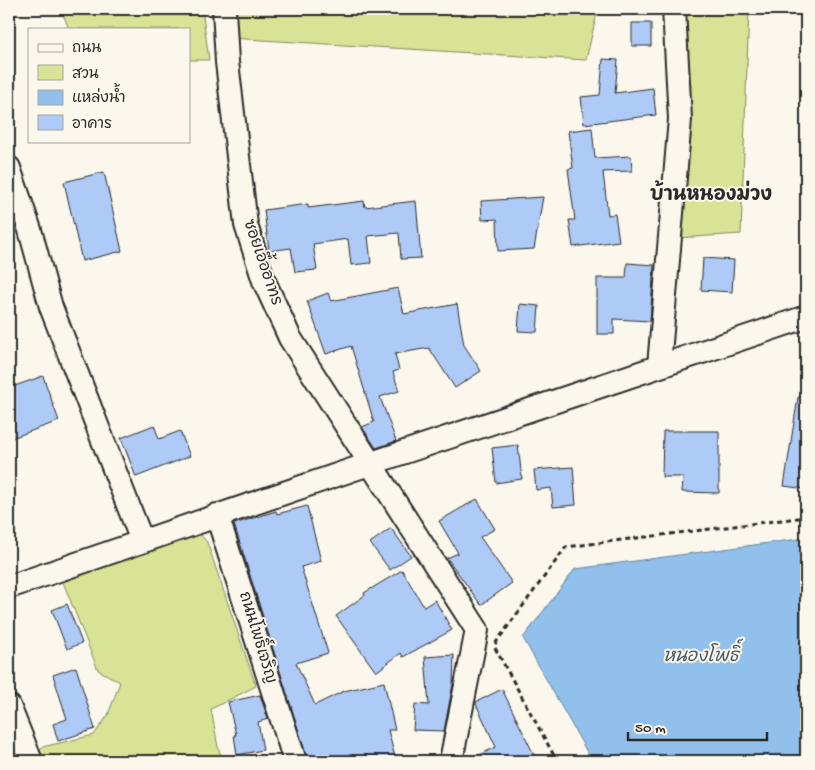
<svg xmlns="http://www.w3.org/2000/svg" width="815" height="770" viewBox="0 0 815 770" font-family="'Gochi Hand','Playpen Sans Thai',sans-serif">
<style>
.green{fill:#d8e395;stroke:#828760}
.water{fill:#90c0eb;stroke:#68849e}
.building{fill:#aecaf7;stroke:#2b2b2b}
.lines{fill:none;stroke-linecap:round;stroke-linejoin:round}
.minor-casing{stroke:#2b2b2b;stroke-width:26}
.path{stroke:#2b2b2b;stroke-width:3;stroke-dasharray:5 4;stroke-linecap:butt}
.minor{stroke:#fbf7ec;stroke-width:22}
.labels{text-anchor:middle;dominant-baseline:central;stroke-width:4;stroke-linejoin:round;paint-order:stroke}
.street-label{font-size:16px;fill:#2b2b2b;stroke:#fbf7ec}
.water-label{font-size:18px;font-style:italic;fill:#495865;stroke:#fbf7ec}
.quarter-label{font-size:19px;font-weight:bold;fill:#2b2b2b;stroke:#fbf7ec}
</style>
<rect width="100%" height="100%" fill="#fbf7ec"/>
<filter id="ink" filterUnits="userSpaceOnUse"><feTurbulence type="fractalNoise" baseFrequency=".02" numOctaves="2"/><feDisplacementMap in="SourceGraphic" scale="10" xChannelSelector="R" yChannelSelector="G"/><feConvolveMatrix kernelMatrix="1 2 1 2 8 2 1 2 1" color-interpolation-filters="sRGB"/></filter>
<g filter="url(#ink)">
<path class="green" d="M61 9H202L209 60H189V29H69Z
M229 9H598L586 60 230 38Z
M686 9H749L741 234 677 238 689 119Z
M199 533 207 542 256 686 211 709 218 747 223 761H52L38 754 42 747 94 735 108 715 120 682 98 670 63 582Z"/>
<path class="water" d="M806 538V761H592L523 638 575 569Z"/>
<path class="building" d="M632 23H651V46H632Z
M603 59 618 60 615 93 653 88 656 115 584 124 581 97 600 95Z
M592 128 595 158 631 156 632 171 603 172 608 215 615 214 619 241 573 247 569 220H575L568 169 573 168 568 131Z
M104 172 122 251 82 261 64 182Z
M543 197 534 249 498 251 497 219 482 220 481 201Z
M364 201 365 207 416 201 421 258 401 259 399 233 368 236 371 263 351 265 348 239 313 244 317 270 295 272 291 248 269 251 264 210 308 204V208Z
M703 258 734 260 732 292 701 290Z
M627 263 654 265 650 321 614 319V334H597V278H626Z
M398 288 404 314 457 304 464 345 481 371 455 388 429 348 395 354 399 370 393 372 399 391 380 397 396 441 376 448 362 427 374 422 351 346 326 354 307 301 328 293 331 301Z
M520 304 539 306 537 332 518 331Z
M43 376 59 421 9 439V388Z
M798 397 806 398V489L784 486Z
M154 425 159 439 180 431 190 456 136 477 121 438Z
M663 431H719V493L682 492 683 477H662Z
M518 445 522 479 496 483 492 448Z
M573 467 576 505 553 507 551 488 536 490 534 470Z
M477 499 495 529 480 537 512 583 481 605 447 558 458 553 439 521Z
M307 506 321 561 301 567 328 653 296 663 315 705 344 691 384 682 395 730H388L396 761H308L234 524 276 511 277 514Z
M391 528 411 556 390 570 370 543Z
M402 570 424 607 435 600 452 630 403 657 401 653 376 672 336 616 365 595 364 593Z
M67 604 82 643 67 649 52 610Z
M454 655 453 684 444 731 413 730 415 704 429 705 425 657Z
M76 667 95 729 58 741 53 724 67 719 53 675Z
M502 689 537 761H467L496 747 476 704V702Z
M260 695 268 719 258 722 263 750 237 755 234 735H236L228 702Z"/>
<g class="lines">
<defs>
<path id="minor" d="M224 9 227 62 246 225 264 281 290 338 477 630 451 761
M9 168 30 230 51 307 142 541
M659 366 680 119 674 9
M217 515 295 761
M9 587 369 464 806 317
M9 706 31 761"/>
</defs>
<use href="#minor" class="minor-casing"/>
<path class="path" d="M495 644 566 547 806 517
M495 648 557 761"/>
<use href="#minor" class="minor"/>
</g>
</g>
<g class="labels">
<g class="street-label">
<text transform="translate(261 263) rotate(71)">ซอยเอื้ออาทร</text>
<text transform="translate(256 638) rotate(73)">ถนนโพธิ์เจริญ</text>
</g>
<g class="water-label">
<text x="701" y="657">หนองโพธิ์</text>
</g>
<g class="quarter-label">
<text x="711" y="196">บ้านหนองม่วง</text>
</g>
</g>
<rect width="815" height="770" fill="none" stroke="#fbf7ec" stroke-width="30"/>
<rect x="15" y="15" width="785" height="740" fill="none" stroke="#2b2b2b" stroke-width="2" filter="url(#ink)"/>
<rect x="28" y="28" width="162" height="115" fill="#fbf7ec" stroke="#a8a59f"/>
<rect x="38" y="44" width="25" height="8" fill="#fbf7ec" stroke="#a8a59f"/>
<text x="72" y="52" font-size="15" fill="#2b2b2b">ถนน</text>
<rect x="38" y="65" width="25" height="15" fill="#d8e395" stroke="#a8a59f"/>
<text x="72" y="78" font-size="15" fill="#2b2b2b">สวน</text>
<rect x="38" y="90" width="25" height="15" fill="#90c0eb" stroke="#a8a59f"/>
<text x="72" y="102" font-size="15" fill="#2b2b2b">แหล่งน้ำ</text>
<rect x="38" y="115" width="25" height="15" fill="#aecaf7" stroke="#a8a59f"/>
<text x="72" y="128" font-size="15" fill="#2b2b2b">อาคาร</text>
<path d="M628 732v8h139v-8" fill="none" stroke="#2b2b2b" stroke-width="2.5"/>
<text x="635" y="732" font-size="15" fill="#2b2b2b" stroke="#fbf7ec" stroke-width="4" paint-order="stroke">50 m</text>
</svg>
